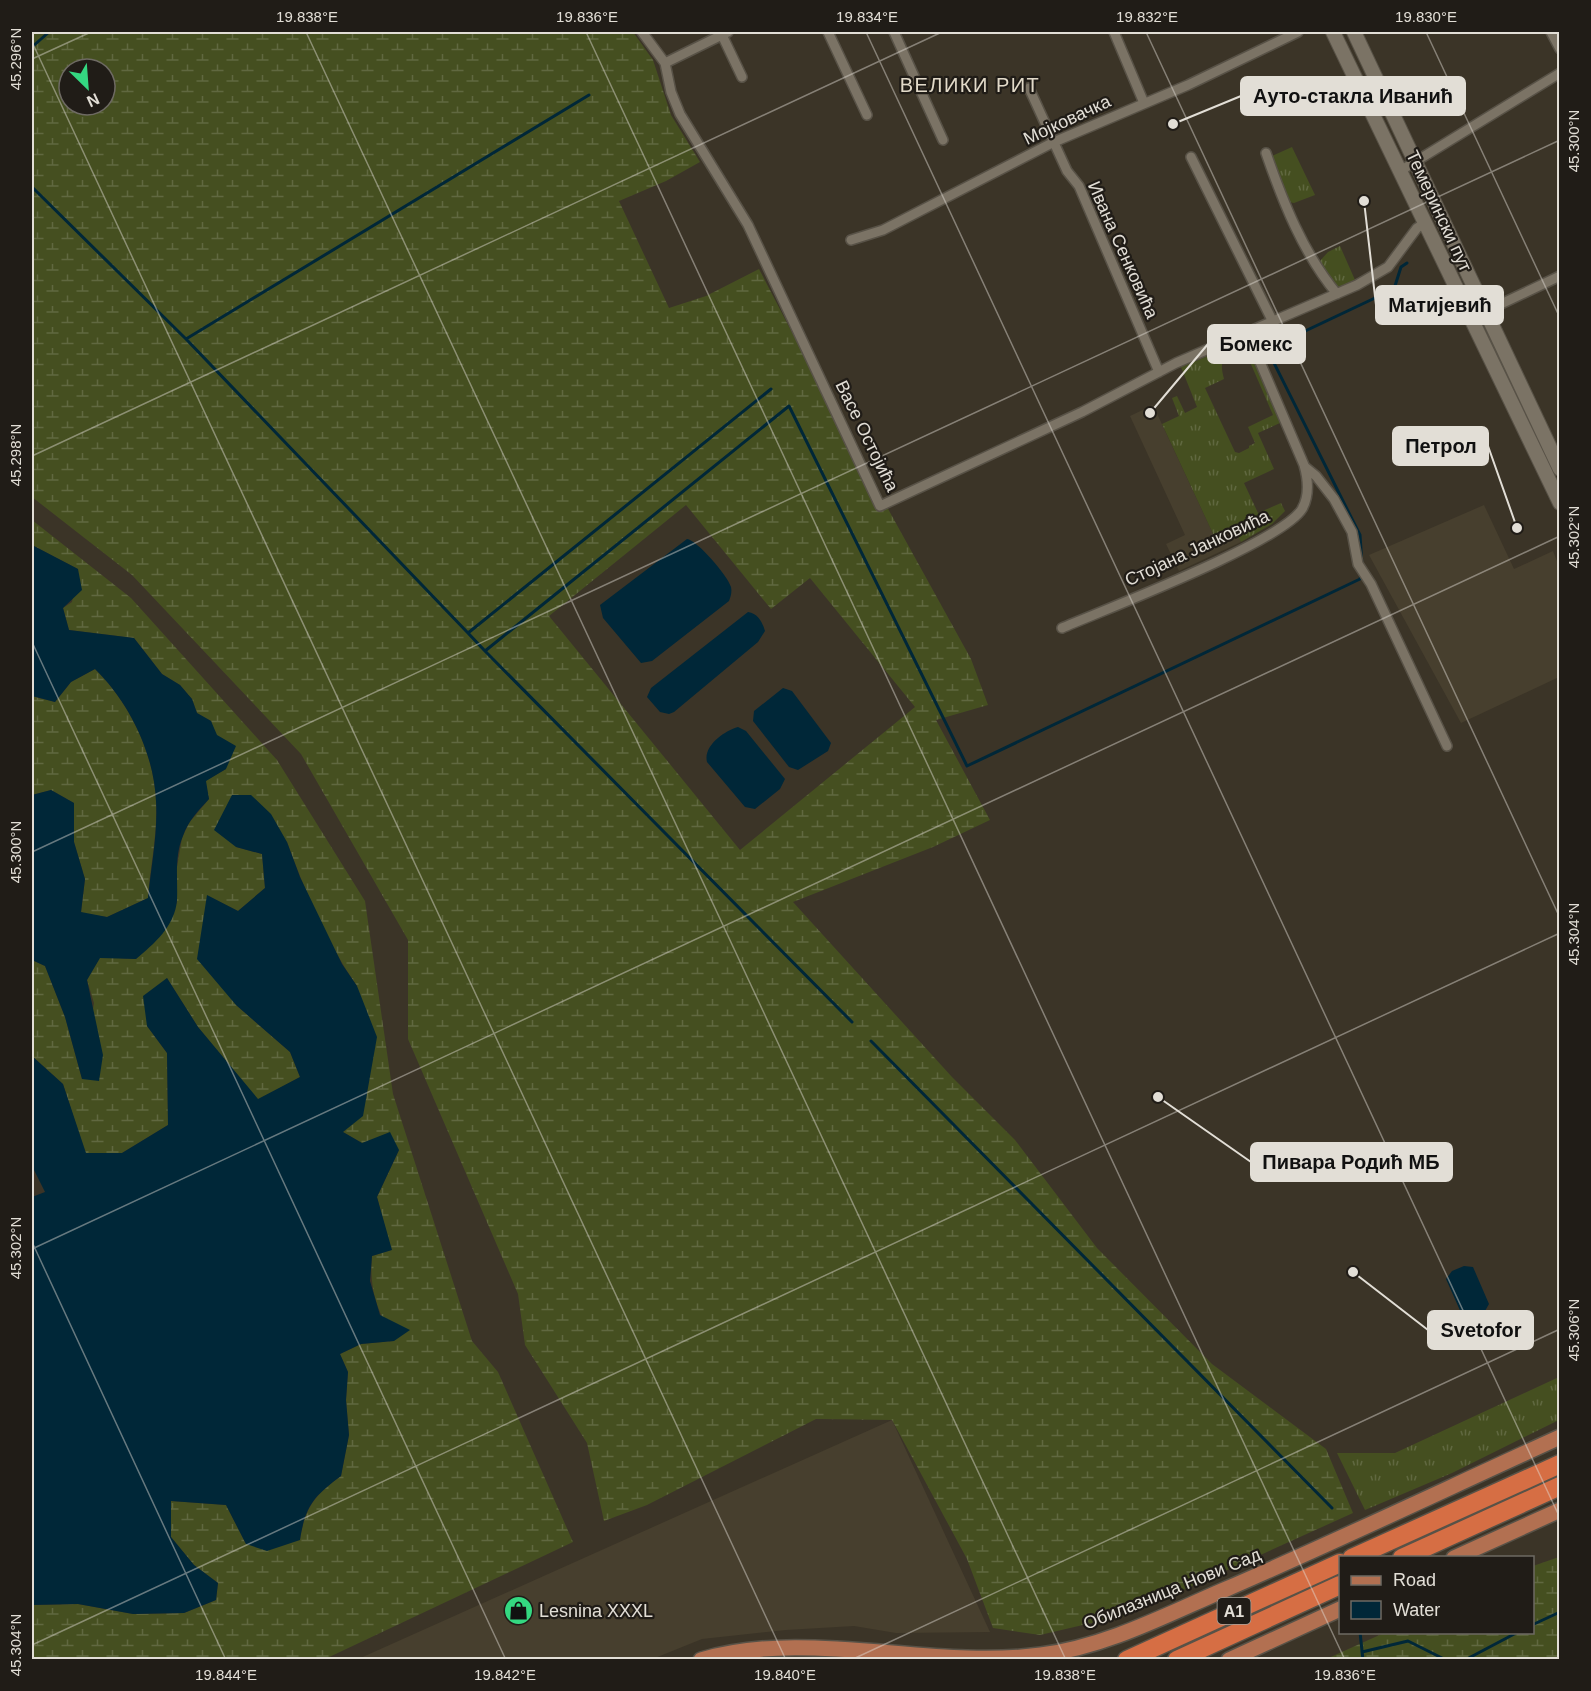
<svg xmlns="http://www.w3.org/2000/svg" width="1591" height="1691" viewBox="0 0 1591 1691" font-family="Arial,sans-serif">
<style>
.commercial{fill:#473f2e}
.grass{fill:url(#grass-tufts)}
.wetland{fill:url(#wetland-marsh);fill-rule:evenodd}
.water{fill:#002738}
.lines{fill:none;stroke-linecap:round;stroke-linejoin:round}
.stream{stroke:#002738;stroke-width:3}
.street-casing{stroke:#585247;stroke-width:12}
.secondary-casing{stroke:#585247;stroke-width:16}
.primary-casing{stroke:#585247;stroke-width:18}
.highway-casing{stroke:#585247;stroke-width:21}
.street{stroke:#7b7365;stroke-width:9}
.secondary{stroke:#7b7365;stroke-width:14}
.primary{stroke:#b27051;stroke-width:15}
.highway{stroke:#d66e44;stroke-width:18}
.ticks{fill:none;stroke:#e2ded6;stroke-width:1.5;stroke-opacity:0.45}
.labels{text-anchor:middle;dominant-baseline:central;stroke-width:4.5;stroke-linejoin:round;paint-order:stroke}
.shield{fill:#201c17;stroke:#a8a49d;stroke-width:1.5}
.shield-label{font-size:16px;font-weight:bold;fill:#e2ded6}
.street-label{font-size:18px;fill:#e2ded6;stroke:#201c17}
.poi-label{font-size:18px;fill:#e2ded6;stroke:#201c17;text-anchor:start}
.neighbourhood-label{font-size:20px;letter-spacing:1.5px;fill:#e2dac9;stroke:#201c17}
.leader{fill:none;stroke:#e2ded6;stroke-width:2}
.callout-dot{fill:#e2ded6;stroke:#201c17;stroke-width:2}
.callout{fill:#e2ded6;stroke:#e2ded6;stroke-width:2}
.callout-label{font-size:20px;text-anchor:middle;font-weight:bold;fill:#111}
.neatline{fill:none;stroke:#e2ded6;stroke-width:2}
.ticks-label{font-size:15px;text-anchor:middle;fill:#e2ded6}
</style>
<defs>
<pattern id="grass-tufts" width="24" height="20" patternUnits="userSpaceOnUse" patternTransform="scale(1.5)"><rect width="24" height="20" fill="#454f20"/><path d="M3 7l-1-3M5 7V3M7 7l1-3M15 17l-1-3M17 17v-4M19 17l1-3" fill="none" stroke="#606840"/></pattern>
<pattern id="wetland-marsh" width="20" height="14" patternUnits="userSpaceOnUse" patternTransform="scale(1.5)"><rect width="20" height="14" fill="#454f20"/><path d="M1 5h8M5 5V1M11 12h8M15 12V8" fill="none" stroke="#606840"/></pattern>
</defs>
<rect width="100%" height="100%" fill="#3b3427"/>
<path class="commercial" d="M1153 405 1215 538 1235 529 1241 542 1179 571 1166 544 1185 535 1130 416Z
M1484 505 1514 569 1553 551 1559 566V677L1461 723 1369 555Z
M892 1420 990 1632 896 1633 854 1626 786 1630 702 1639 650 1660H356Z"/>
<path class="grass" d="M1292 147 1315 195 1294 203 1289 202 1272 156Z
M1340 246 1355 280 1340 288 1336 286 1319 262 1328 252Z
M1242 342V344C1225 356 1218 357 1224 379L1205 388 1235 452 1239 453 1249 448V446L1255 443 1248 427 1273 415 1247 355 1250 354 1280 423 1258 433 1274 469 1244 483 1258 513 1281 503 1285 511 1272 524 1241 542 1234 529 1215 538 1162 424 1179 416 1172 398 1177 396 1185 413 1197 407 1181 367Z
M1559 1377V1420L1452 1473 1365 1510 1337 1453H1395Z"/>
<path class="wetland" d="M32 32H633L653 60 671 115 700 162 666 181 619 201 669 308 706 296 759 269 811 369 865 485 887 507 971 659 988 705 936 720 990 820 933 847 793 902 952 1077 1015 1140 1097 1248 1212 1364 1326 1449 1353 1513 1130 1614 1040 1635 993 1628 967 1559 892 1420 816 1419 647 1505 604 1521 587 1443 525 1345 518 1294 408 1039V940L301 754 132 575 32 497ZM69 69H105V105H69ZM686 505 771 609 810 578 915 707 740 850 549 616Z
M32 520 131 598 277 760 365 901 393 1094 472 1341 498 1372 573 1542 325 1659H32V1605L78 1604 133 1614 184 1613 216 1600 218 1583 194 1565 171 1537V1501L226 1505 246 1544 300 1540C305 1507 315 1495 341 1476L349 1435 346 1400 348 1372 340 1354 361 1344 394 1341C378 1310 369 1292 372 1256L391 1250 377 1197 399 1150 362 1143 343 1132 357 986C327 943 305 891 287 842L236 847 262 854 265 888 238 911 208 896 236 1005 290 1052 300 1077 258 1100 198 1027 167 978 147 1026 167 1053 168 1125 122 1153H85L63 1084 32 1056V960L45 966 65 1017 82 1079 94 1003 87 980 100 957 136 959 177 903 176 873 182 838 189 823 209 799 205 781 226 769 211 721 197 713 192 699 180 685 162 674 134 638 69 630 63 608 72 602 78 569 32 545Z
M95 669C129 702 154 753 156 801 158 833 150 867 148 898L107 917 81 913 85 879 74 842V803L51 790 32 795V696L55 702 71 682Z
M1559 1557V1659L1324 1660 1384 1633 1532 1632 1533 1566Z"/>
<path class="water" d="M687 539C697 540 728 576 731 587 732 592 731 596 729 601L652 661 641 663 603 618 600 605Z
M32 545 78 569 82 590 63 608 69 630 134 638 162 674 180 685 192 699 197 713 211 721 217 735 236 746 226 769 206 781 209 799C199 810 188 821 183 836 174 857 178 879 177 900 175 926 154 944 136 959L100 958 87 980 103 1055 99 1081 82 1079 65 1017 45 966 32 960V795L51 790 74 803V842L85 879 81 912 107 917 148 898C151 867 158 833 156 801 154 753 129 702 95 669L71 682 55 702 32 696Z
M748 612C758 614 762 621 765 631L758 642 674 712 669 714 660 712 647 697 651 688Z
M783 688 792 691 831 743 828 751 798 770 789 767 753 721 754 711Z
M738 727 746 731 785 779 780 789 755 809 745 807 707 762C703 746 724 731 738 727Z
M232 795H251L271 814 287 842 300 877 342 964 357 986 377 1037 363 1116 343 1132 362 1143 390 1132 399 1150 377 1197 392 1250 372 1256 370 1281 380 1315 410 1330 394 1341 361 1344 340 1354 348 1372 346 1400 349 1435 341 1476C314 1496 305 1506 300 1540L267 1551 246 1544 226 1505 171 1501V1537L194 1565 218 1583 216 1600 184 1613 133 1614 78 1604 32 1605V1197L45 1192 32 1166V1056L63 1084 86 1153H122L168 1125 167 1053 147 1026 143 996 167 978 198 1027 258 1099 300 1077 290 1052 236 1005 197 959 207 895 238 911 265 888 262 854 236 847 214 830Z
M1464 1266 1473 1267 1489 1304 1485 1311 1497 1338 1494 1347 1485 1344 1473 1316 1462 1315 1446 1279 1452 1271Z"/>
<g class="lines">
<path class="stream" d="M32 47 49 32
M32 187 186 339 468 633 771 389
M186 339 589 95
M1362 565 1360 535 1267 349 1394 289 1401 267 1407 263
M468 633 485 651 789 406 967 766 1360 579 1361 574
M485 651 852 1022
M871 1041 1332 1508
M1532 1625 1560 1612
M1360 1632 1363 1660
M1362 1652 1408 1641 1446 1660
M1465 1660 1518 1632"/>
<defs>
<path id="street" d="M642 32 665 63 671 92 680 114 748 225 880 506 1082 412 1176 363 1357 285 1388 267 1417 228 1425 223
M828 32 867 115
M894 32 943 140
M1114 32 1144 103
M1551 32 1560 49
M722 35 742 77
M665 63 728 32
M1029 88 1067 171 1079 186 1159 372
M1266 153C1283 202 1303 253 1337 294
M1191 157 1273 322
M1400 171 1560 73
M851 240 883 230 1054 142 1188 85 1298 32
M1484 312 1560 276
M1305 467 1316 476 1334 499 1352 532 1358 564 1371 584 1447 746
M1062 628C1106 609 1282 542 1302 509 1310 495 1308 479 1304 465L1248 334"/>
<path id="secondary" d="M1333 32 1560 503
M1354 32 1560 469"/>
<path id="primary" d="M1454 1558 1560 1510
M701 1660C808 1628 930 1670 1041 1655 1105 1647 1166 1615 1224 1590 1337 1541 1448 1488 1560 1437
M1229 1660 1340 1609"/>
<path id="highway" d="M1352 1558 1560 1464
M1402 1558 1560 1486
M1127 1660 1340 1563
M1177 1660 1340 1585"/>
</defs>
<use href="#street" class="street-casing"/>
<use href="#secondary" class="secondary-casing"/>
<use href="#primary" class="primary-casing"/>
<use href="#highway" class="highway-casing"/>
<use href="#street" class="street"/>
<use href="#secondary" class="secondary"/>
<use href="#primary" class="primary"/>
<use href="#highway" class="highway"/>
</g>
<path class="ticks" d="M306 32 1066 1660M586 32 1345 1660M866 32 1560 1518M1146 32 1560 918M1426 32 1560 318M32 42 786 1660M32 59 91 32M32 456 942 32M32 642 506 1660M32 852 1560 140M32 1242 226 1660M32 1249 1560 536M32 1645 1560 933M851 1660 1560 1329"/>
<defs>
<symbol id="shop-disc" viewBox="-11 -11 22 22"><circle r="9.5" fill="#34d881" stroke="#201c17"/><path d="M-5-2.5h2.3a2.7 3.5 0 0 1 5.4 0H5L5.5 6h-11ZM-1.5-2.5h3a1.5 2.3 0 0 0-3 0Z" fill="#111"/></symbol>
</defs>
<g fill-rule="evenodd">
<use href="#shop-disc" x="502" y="1594" width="33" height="33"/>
</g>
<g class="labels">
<rect class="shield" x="1217.5" y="1598" width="33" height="26" rx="4.5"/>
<g class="shield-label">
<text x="1234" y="1611">A1</text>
</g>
<g class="street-label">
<text transform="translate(1067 120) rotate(-25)">Мојковачка</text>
<text transform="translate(1439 211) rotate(65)">Темерински пут</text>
<text transform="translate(1123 250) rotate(66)">Ивана Сенковића</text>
<text transform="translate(867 436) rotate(64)">Васе Остојића</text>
<text transform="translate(1197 548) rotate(-25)">Стојана Јанковића</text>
<text transform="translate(1172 1589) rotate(-22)">Обилазница Нови Сад</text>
</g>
<g class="poi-label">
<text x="539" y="1611">Lesnina XXXL</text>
</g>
<g class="neighbourhood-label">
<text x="970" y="85">ВЕЛИКИ РИТ</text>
</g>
</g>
<path class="leader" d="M1173 124L1241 96M1364 201L1376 305M1150 413L1208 344M1517 528L1488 446M1158 1097L1251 1162M1353 1272L1428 1330"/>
<g class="callout-dot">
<circle cx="1173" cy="124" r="6"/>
<circle cx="1364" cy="201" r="6"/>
<circle cx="1150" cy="413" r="6"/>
<circle cx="1517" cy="528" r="6"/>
<circle cx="1158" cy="1097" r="6"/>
<circle cx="1353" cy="1272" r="6"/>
</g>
<g class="callout">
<rect x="1241" y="77" width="224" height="38" rx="6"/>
<rect x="1376" y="286" width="127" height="38" rx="6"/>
<rect x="1208" y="325" width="97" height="38" rx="6"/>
<rect x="1393" y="427" width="95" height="38" rx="6"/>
<rect x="1251" y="1143" width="201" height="38" rx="6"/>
<rect x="1428" y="1311" width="105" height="38" rx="6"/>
</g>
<g class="callout-label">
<text x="1353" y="103">Ауто-стакла Иванић</text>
<text x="1440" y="312">Матијевић</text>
<text x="1256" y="351">Бомекс</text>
<text x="1441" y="453">Петрол</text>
<text x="1351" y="1169">Пивара Родић МБ</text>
<text x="1481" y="1337">Svetofor</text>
</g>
<rect width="1591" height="1691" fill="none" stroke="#201c17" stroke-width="66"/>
<rect x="1339" y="1556" width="195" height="78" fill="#201c17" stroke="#6e6a63" stroke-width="1.5"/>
<rect x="1351" y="1576" width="30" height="9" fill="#b27051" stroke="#6e6a63" stroke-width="1.5"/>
<text x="1393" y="1586" font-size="18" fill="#e2ded6">Road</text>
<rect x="1351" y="1601" width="30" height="18" fill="#002738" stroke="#6e6a63" stroke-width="1.5"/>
<text x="1393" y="1616" font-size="18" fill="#e2ded6">Water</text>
<g transform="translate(87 87) rotate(155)"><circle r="28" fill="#201c17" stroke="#6e6a63" stroke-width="1.5"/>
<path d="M0-4.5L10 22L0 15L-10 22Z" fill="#34d881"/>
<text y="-9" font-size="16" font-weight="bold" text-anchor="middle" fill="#e2ded6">N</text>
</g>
<rect x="33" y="33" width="1525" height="1625" class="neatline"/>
<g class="ticks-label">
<text x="307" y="22">19.838°E</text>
<text x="587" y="22">19.836°E</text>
<text x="867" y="22">19.834°E</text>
<text x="1147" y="22">19.832°E</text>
<text x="1426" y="22">19.830°E</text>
<text transform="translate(16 59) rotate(-90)" y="5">45.296°N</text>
<text transform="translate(1574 141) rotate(-90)" y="5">45.300°N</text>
<text transform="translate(16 455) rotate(-90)" y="5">45.298°N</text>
<text transform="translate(1574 537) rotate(-90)" y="5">45.302°N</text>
<text transform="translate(16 852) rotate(-90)" y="5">45.300°N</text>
<text transform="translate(1574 934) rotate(-90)" y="5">45.304°N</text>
<text transform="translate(16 1248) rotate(-90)" y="5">45.302°N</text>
<text transform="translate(1574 1330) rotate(-90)" y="5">45.306°N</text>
<text transform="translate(16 1645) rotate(-90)" y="5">45.304°N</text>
<text x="226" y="1680">19.844°E</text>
<text x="505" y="1680">19.842°E</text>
<text x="785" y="1680">19.840°E</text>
<text x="1065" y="1680">19.838°E</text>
<text x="1345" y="1680">19.836°E</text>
</g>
</svg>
